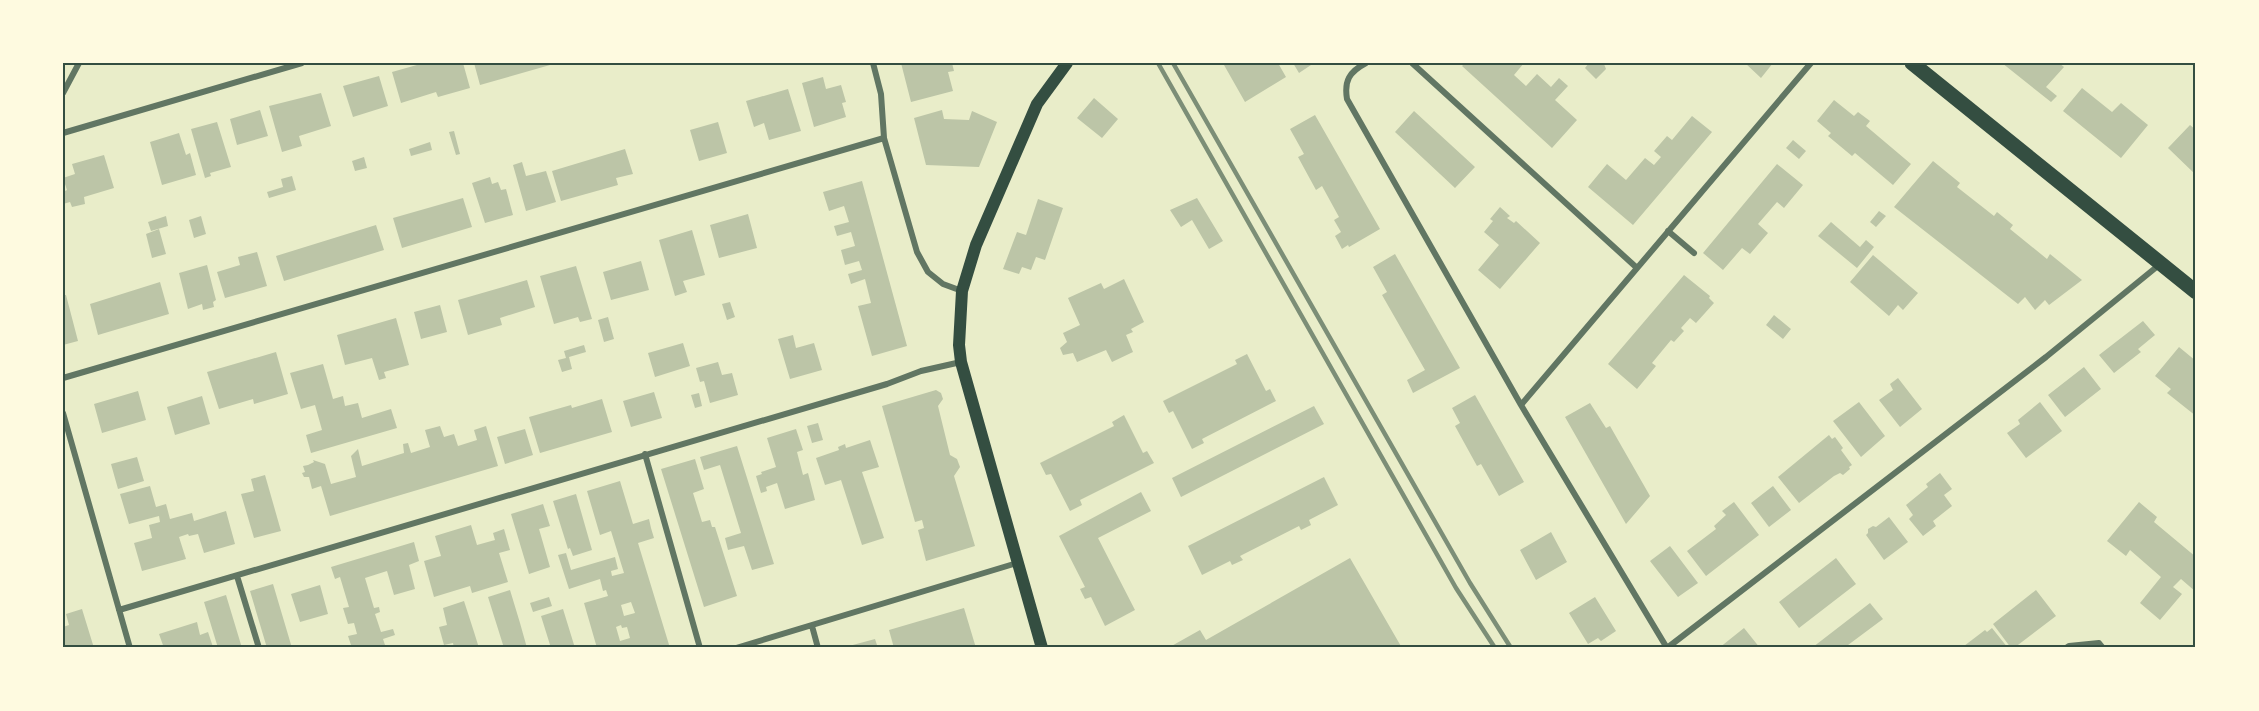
<svg xmlns="http://www.w3.org/2000/svg" width="2259" height="711" viewBox="0 0 2259 711" font-family="'IBM Plex Serif',serif">
<style>
.building{fill:#bcc5a7;fill-rule:evenodd}
.lines{fill:none;stroke-linecap:round;stroke-linejoin:round}
.minor{stroke:#617663;stroke-width:6}
.secondary{stroke:#344e41;stroke-width:12}
.primary{stroke:#344e41;stroke-width:15}
.rail{stroke:#7c8e77;stroke-width:4.5}
.neatline{fill:none;stroke:#344e41;stroke-width:2}
</style>
<rect width="100%" height="100%" fill="#e9edc9"/>
<path class="building" d="M424 63H463L470 88 438 97 436 92 401 103 392 72Z
M474 63H549L550 65 480 85Z
M901 63H952L954 71 948 72 953 91 911 102Z
M1228 63H1278L1286 77 1245 102 1224 65Z
M1293 63H1314L1299 73Z
M1465 63H1524L1514 75 1526 86 1537 74 1551 87 1559 78 1568 86 1555 100 1577 120 1552 148 1462 66Z
M1589 63 1604 64 1606 69 1596 79 1585 68Z
M1745 63H1773L1761 78Z
M2002 63H2059L2064 67 2046 87 2057 96 2051 102Z
M379 76 388 106 353 117 343 86Z
M823 77 826 89 841 85 846 102 842 103 846 117 814 127 802 83Z
M2082 88 2112 112 2121 103 2148 125 2121 158 2063 111Z
M788 89 801 131 769 140 764 123 754 127 746 101Z
M321 93 331 126 299 136 302 146 282 152 269 106Z
M1094 98 1118 119 1102 138 1077 118Z
M1834 100 1854 116 1858 112 1870 121 1866 126 1911 164 1893 185 1855 153 1852 156 1828 136 1831 133 1817 121Z
M260 110 268 136 237 145 230 119Z
M942 110 944 119 969 120 972 111 997 122 979 167 926 165 914 118Z
M1414 111 1475 167 1455 188 1395 132Z
M1315 115 1380 229 1349 247 1348 245 1342 249 1335 236 1341 232 1334 220 1339 217 1322 186 1316 190 1298 157 1304 154 1290 129Z
M1692 116 1712 132 1633 225 1588 187 1607 164 1626 180 1645 158 1654 165 1661 157 1654 151 1667 136 1672 140Z
M217 122 231 167 210 173 211 176 205 178 191 129Z
M718 122 727 153 699 161 690 130Z
M2190 125 2196 130V175L2168 148Z
M454 131 460 154 456 155 449 132Z
M179 133 186 155 190 153 196 175 162 185 150 142Z
M1793 140 1806 151 1799 159 1786 148Z
M430 142 432 150 411 156 409 149Z
M625 149 633 174 616 178 618 185 561 201 552 171Z
M104 155 114 188 84 197 85 204 72 207 70 202 63 204V192L67 190 63 178 75 174 72 164Z
M364 157 367 168 355 171 352 161Z
M1933 161 1960 183 1957 187 1994 216 1997 212 2013 225 2010 229 2047 259 2050 254 2082 280 2049 305 2045 300 2035 310 2025 297 2018 304 1894 207Z
M522 162 526 176 546 171 556 202 526 211 513 165Z
M1777 164 1803 185 1784 208 1777 202 1758 224 1768 233 1750 254 1742 248 1723 270 1703 253Z
M292 176 296 190 269 198 267 192 283 187 281 179Z
M490 177 492 184 498 182 501 190 506 189 513 215 485 223 472 183Z
M862 181 907 346 872 356 858 306 871 303 865 279 851 284 848 274 862 270 859 261 845 265 841 250 855 246 851 232 837 236 834 226 849 222 844 206 829 211 823 192Z
M463 198 472 227 402 248 393 218Z
M1197 198 1223 241 1209 249 1192 220 1181 227 1170 210Z
M1038 199 1063 208 1045 260 1036 257 1031 270 1022 267 1019 274 1003 269 1017 232 1026 235Z
M1500 207 1510 216 1507 218 1514 223 1516 221 1540 243 1500 289 1478 270 1499 245 1484 232 1493 221 1490 219Z
M1879 211 1886 216 1876 227 1870 222Z
M748 214 757 248 719 258 710 225Z
M166 216 168 226 151 231 148 222Z
M201 216 206 234 194 238 189 220Z
M1831 222 1860 247 1866 240 1874 247 1857 268 1818 236Z
M376 225 384 250 284 281 276 256Z
M159 229 166 254 152 258 146 234Z
M692 230 705 275 683 281 687 292 675 296 659 240Z
M257 252 267 286 225 298 217 272 240 265 238 257Z
M1395 254 1460 368 1413 393 1407 380 1425 370 1382 295 1387 292 1373 267Z
M1873 255 1918 293 1903 310 1898 305 1889 316 1850 282Z
M641 261 649 290 611 300 603 272Z
M207 265 216 300 213 302 214 307 203 310 202 304 188 309 179 273Z
M576 266 592 319 580 322 578 317 554 324 540 276Z
M1684 275 1710 296 1709 298 1714 303 1696 323 1690 318 1681 328 1684 331 1674 342 1671 340 1652 363 1656 366 1637 389 1608 364Z
M1124 279 1144 322 1131 329 1133 332 1126 335 1133 352 1112 362 1106 350 1077 362 1073 353 1063 355 1060 348 1067 342 1063 333 1080 325 1068 298 1101 283 1104 289Z
M527 280 535 307 500 318 502 325 468 335 458 300Z
M160 282 169 314 98 335 90 304Z
M63 295H66L78 341 63 345Z
M730 302 735 317 727 320 722 304Z
M440 305 447 332 421 339 414 312Z
M1774 315 1791 329 1783 339 1766 325Z
M608 317 614 339 604 342 598 320Z
M396 318 409 365 384 372 386 378 379 380 372 358 345 365 337 335Z
M2143 321 2155 335 2138 349 2141 352 2114 373 2099 355Z
M793 335 796 348 814 343 822 370 790 379 778 339Z
M683 343 690 366 655 377 648 353Z
M584 345 586 352 569 357 572 369 562 372 558 360 566 358 564 351Z
M2179 347 2196 361V416L2167 393 2171 389 2155 376Z
M276 352 288 394 254 404 253 399 219 409 207 372Z
M1247 354 1266 391 1270 389 1276 401 1202 439 1204 443 1192 449 1173 411 1169 413 1163 401 1237 364 1235 360Z
M718 362 722 375 732 373 738 395 710 403 704 381 700 382 696 368Z
M323 364 333 399 343 396 345 406 358 403 362 418 391 409 397 428 311 453 306 435 322 430 315 405 301 409 290 373Z
M2084 367 2101 389 2065 417 2048 395Z
M1898 378 1922 409 1900 427 1879 400 1893 390 1890 384Z
M936 390 941 393 943 399 938 406 950 455 957 459 960 467 954 476 975 546 926 561 918 530 924 528 922 520 915 522 882 406Z
M138 391 146 420 102 433 94 404Z
M654 392 662 418 631 427 623 401Z
M699 393 702 406 695 408 691 395Z
M1475 395 1524 482 1499 496 1481 464 1477 466 1455 426 1460 423 1452 408Z
M202 396 210 424 175 435 167 407Z
M602 399 612 432 540 453 529 417 571 405 572 408Z
M1859 402 1885 436 1861 457 1833 421Z
M2040 402 2062 431 2026 458 2007 433 2020 424 2018 420Z
M1590 403 1606 428 1610 426 1650 496 1626 524 1565 417Z
M1314 406 1324 424 1181 497 1172 478Z
M1124 415 1143 453 1147 451 1154 463 1080 500 1082 505 1070 511 1051 474 1046 475 1040 463 1114 426 1112 422Z
M818 423 823 440 812 443 807 426Z
M440 426 444 437 454 434 458 446 477 440 474 430 486 426 498 466 330 516 321 486 312 489 309 477H304L302 473 305 472 303 466 308 465 314 462 313 460 325 464 331 484 356 477 351 456 358 449 362 466 404 453 403 444 408 443 411 453 430 447 425 430Z
M525 429 533 455 505 464 497 437Z
M796 429 803 450 797 452 803 475 808 473 815 500 785 509 777 483 766 487 767 491 761 493 756 476 762 474 761 472 776 467 767 438Z
M1829 435 1832 439 1835 437 1843 448 1841 450 1852 465 1849 467 1850 469 1843 475 1840 473 1834 476 1799 503 1778 477Z
M870 440 879 467 862 472 884 538 862 545 841 480 825 485 816 458 839 450 838 447 845 444 846 448Z
M737 446 774 564 752 570 744 546 728 550 725 538 741 533 720 465 704 470 700 457Z
M137 457 144 481 118 489 111 464Z
M695 459 704 489 693 493 702 522 710 520 712 527H715L737 596 704 607 661 469Z
M1940 473 1952 489 1944 495 1952 506 1933 521 1936 526 1923 536 1909 519 1913 515 1906 505 1928 487 1926 484Z
M265 475 281 531 254 538 241 494 254 491 251 479Z
M1324 477 1338 505 1309 520 1311 525 1301 530 1299 526 1240 556 1243 560 1232 565 1230 561 1202 575 1188 546Z
M620 481 633 524 649 519 651 528 654 538 638 543 670 648H597L584 603 608 596 606 590 603 591 600 579 569 589 558 555 566 553 571 570 615 557 618 569 611 571 612 576 624 573 611 531 600 535 587 491ZM631 602 635 613 624 616 621 605ZM621 625 622 628 627 627 630 638 620 641 616 627Z
M150 486 156 507 166 504 170 519 192 513 194 521 226 511 235 544 204 553 198 534 189 536 188 534 179 537 186 559 142 571 134 543 152 538 149 525 160 522 159 516 129 524 120 494Z
M1773 486 1791 510 1769 527 1751 503Z
M1141 492 1151 511 1098 538 1135 610 1105 626 1091 597 1085 599 1080 589 1085 587 1059 536Z
M576 494 592 550 573 556 570 548 568 549 553 501Z
M1734 502 1759 535 1706 576 1687 551 1716 529 1714 526 1726 515 1722 511Z
M2139 502 2157 517 2154 522 2196 557V592L2181 579 2173 587 2182 594 2160 620 2140 603 2161 577 2130 550 2126 556 2107 541Z
M543 504 550 526 539 529 550 567 529 574 511 514Z
M1889 517 1908 542 1884 560 1866 535 1868 533V529L1873 526 1876 527Z
M471 525 477 545 495 540 493 533 504 529 510 550 499 553 508 582 472 593 470 586 434 597 424 561 441 556 435 536Z
M1551 532 1567 562 1536 580 1520 550Z
M414 542 419 561 409 565 415 589 394 595 387 571 365 578 374 608 379 607 380 612 375 614 381 632 393 629 395 635 383 639 386 648H352L348 636 357 634 354 623 348 624 343 608 349 607 340 577 335 579 331 567Z
M1670 546 1698 583 1678 597 1650 561Z
M1350 558 1402 648H1168L1200 630 1206 640Z
M1836 558 1856 584 1799 628 1779 602Z
M273 584 292 648H267L250 591Z
M320 585 328 614 300 622 291 594Z
M510 590 520 623 527 648H504L488 597Z
M2036 590 2056 616 2014 648H2011L1993 624Z
M226 595 242 648H218L204 602Z
M549 597 552 606 533 612 530 603Z
M1595 597 1616 631 1601 641 1598 638 1588 644 1569 613Z
M464 601 474 632 479 648H454L453 643 444 645 439 627 447 625 443 608Z
M1870 603 1883 619 1844 648H1814L1813 647Z
M964 608 976 648H894L889 630Z
M82 609 94 648H63V627L69 625 66 614Z
M563 609 575 648H551L541 616Z
M197 622 200 635 208 632 213 647 164 648 159 634Z
M1744 628 1760 648H1719Z
M1992 628 2008 648H1965L1964 646 1985 630 1987 632Z
M875 639 878 648H850L849 646Z"/>
<g class="lines">
<path class="minor" d="M873 63 881 94 884 138 917 252 928 272 943 284 962 291
M1366 63C1349 72 1344 81 1347 99L1521 405 1667 648
M1412 63 1637 268
M63 93 79 63
M63 133 302 63
M1668 231 1694 253
M63 378 884 138
M1521 405 1811 63
M63 413 130 648
M645 454 700 648
M237 576 259 648
M119 610 887 384 921 371 961 362
M812 626 818 648
M736 648 1017 563
M1667 648 2046 357 2159 265
M2066 648 2069 646 2099 643 2103 648"/>
<path class="secondary" d="M1042 648 961 362 959 345 962 291 976 245 1037 104 1067 63"/>
<path class="primary" d="M1912 63 2196 292"/>
<path class="rail" d="M1158 63 1456 588 1495 648
M1173 63 1470 583 1511 648"/>
</g>
<rect width="2259" height="711" fill="none" stroke="#fefae0" stroke-width="129"/>
<rect x="64" y="64" width="2130" height="582" class="neatline"/>
</svg>
